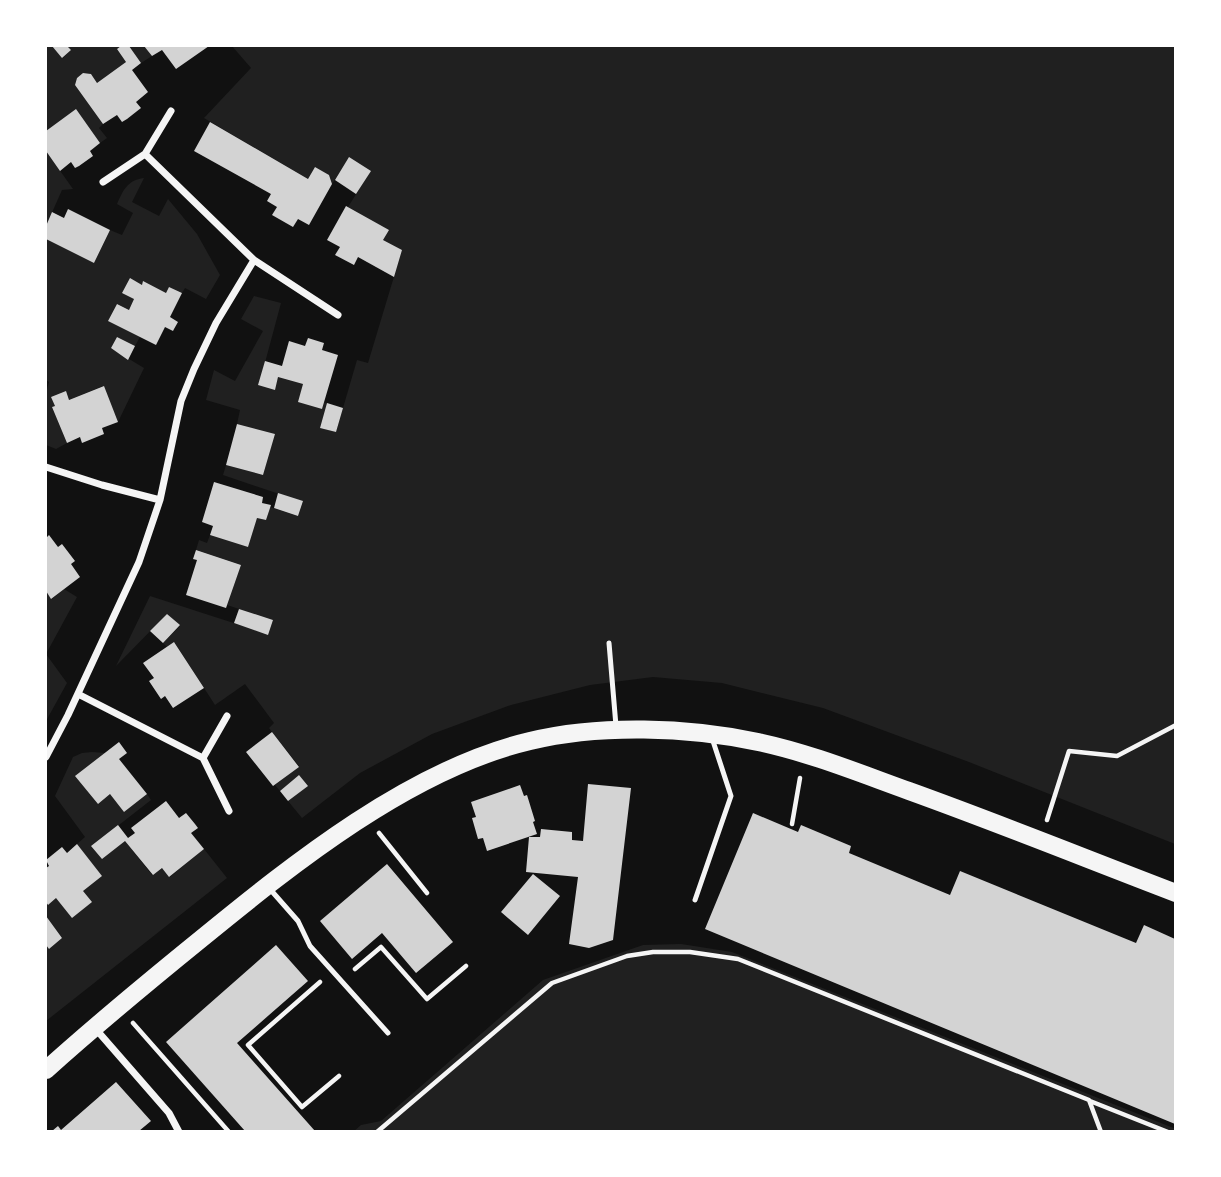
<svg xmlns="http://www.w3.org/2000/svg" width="1221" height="1177" viewBox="0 0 1221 1177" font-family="'Source Serif 4',serif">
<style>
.green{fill:#202020}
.building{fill:#d3d3d3}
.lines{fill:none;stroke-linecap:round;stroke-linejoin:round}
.path{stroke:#f5f5f5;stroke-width:4.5}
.service{stroke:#f5f5f5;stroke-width:5}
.minor{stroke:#f5f5f5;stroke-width:7}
.primary{stroke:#f5f5f5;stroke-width:18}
</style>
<rect width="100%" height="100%" fill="#111"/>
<path class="green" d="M46 46H52L63 58 71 50 67 46H121L117 49 126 62 97 83 91 74 83 73 77 78 75 85 103 124 99 128 107 138 100 143 76 110 46 131Z
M129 46H144L152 56 141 63Z
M232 46H1175V844L969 762 823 708 722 683 653 677 590 685 511 705 432 734 360 773 302 818 288 801 307 786 299 775 280 791 275 785 299 766 269 728 274 723 245 684 215 705 175 643 167 647 163 643 180 626 167 614 116 666 150 596 268 634 273 620 227 605 241 565 196 550 199 540 207 543 210 535 248 547 257 518 266 520 270 507 298 516 303 502 223 475 226 465 263 475 275 434 237 424 240 410 206 400 214 370 235 381 263 331 241 319 254 296 281 303 259 385 275 389 278 377 303 384 299 402 322 409 324 402 327 403 320 428 336 432 357 360 368 363 402 250 383 240 388 230 348 207 370 172 349 158 332 184 329 175 315 167 308 179 204 118 251 68Z
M46 151 73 189 62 190 46 226Z
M144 178 132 202 159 216 168 199 197 234 220 275 206 299 185 288 182 293 169 287 166 293 144 282 142 285 130 279 134 299 129 310 117 304 108 321 140 337 135 346 117 337 111 348 144 368 118 422 103 386 69 400 52 397 55 406 52 407 67 443 56 449 46 445V393L49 382 46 380V239L94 263 110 230 122 235 133 213 117 204C123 191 127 180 144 178Z
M64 589 77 597 46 654 67 683 46 721V591L52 599Z
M92 752 106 753 76 776 98 804 110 794 124 812 147 794 151 800 92 846 125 841 152 875 162 868 170 877 204 849 227 878 46 1021V945L49 949 62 938 46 916V902L48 905 56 898 83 891 102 876 77 844 85 837 55 796 73 757 82 753Z
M681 944 732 952 1176 1129 1175 1132H353L361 1125 381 1121 543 980 643 945Z"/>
<path class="building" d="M52 46H67L71 50 62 58Z
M121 46H129L141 63 132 70 148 92 136 102 141 108 127 119 122 122 117 115 103 124 75 85 77 78 83 73 91 74 97 83 126 62 117 49Z
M144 46H209L176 69 162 50 152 56Z
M76 109 100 143 90 151 93 156 79 166 75 168 71 162 60 171 46 151V131Z
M210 122 308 179 315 167 329 175 332 184 309 225 298 219 293 227 272 215 277 207 267 201 271 194 194 151Z
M349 157 371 171 356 194 335 180Z
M346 206 389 230 383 240 402 250 394 277 358 257 354 265 335 255 340 247 327 240Z
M68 209 110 230 94 263 46 239V226L52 212 64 218Z
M130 278 142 285 143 281 166 293 169 287 182 293 170 317 178 322 174 329 173 331 165 327 156 345 108 321 117 304 129 310 134 299 122 293Z
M117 337 135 346 128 360 111 348Z
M308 338 324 343 322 350 338 355 322 409 298 402 303 384 278 377 275 390 258 385 265 361 282 366 289 341 305 346Z
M104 386 118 422 102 428 104 434 82 443 80 437 67 443 52 407 55 406 51 397 66 391 69 400Z
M327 403 343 408 336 432 320 428Z
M237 424 275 434 263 475 226 465Z
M214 482 263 497 262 503 271 505 266 520 257 518 248 547 210 535 213 526 202 522Z
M278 493 303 501 298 516 274 508Z
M49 535 58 547 62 544 75 561 71 564 80 577 51 599 46 591V538Z
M196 550 241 565 226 608 186 595 197 560 193 559Z
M239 609 273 620 268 635 234 623Z
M167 614 180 625 163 643 150 631Z
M174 642 204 688 173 708 165 696 161 699 149 681 154 678 143 663Z
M272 732 299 767 273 786 246 752Z
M119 742 127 753 119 759 147 794 124 812 110 794 98 804 75 776Z
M299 775 308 786 288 801 280 791Z
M588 784 631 788 613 940 589 948 569 944 578 877 526 872 529 837H540L541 829 572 832V840L583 841Z
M520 785 524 796 527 795 535 821 533 822 537 834 487 851 483 838 478 839 472 818 476 817 471 802Z
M166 801 179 818 186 813 195 824 198 828 191 833 204 849 169 877 162 868 153 875 125 841 102 859 91 846 118 825 128 838 135 833 131 828Z
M753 813 798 832 801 825 851 846 849 853 950 895 960 871 1136 943 1144 925 1175 939V1124L705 929Z
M77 844 102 876 83 891 92 902 72 918 56 898 48 905 46 902V868L49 866 46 860 62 847 67 853Z
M387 864 453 942 416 973 382 933 352 959 320 921Z
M533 874 560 896 528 935 501 912Z
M46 916 62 938 49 949 46 945Z
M276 945 308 981 237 1043 315 1131H245L166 1042Z
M116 1082 151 1121 139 1131H52L58 1126 61 1130Z"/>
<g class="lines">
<path class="path" d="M1047 820 1069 751 1117 756 1176 725
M792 824 800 778
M379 833 427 893
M355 969 381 947 427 999 466 966
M320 982 248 1045 302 1107 339 1076
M133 1023 229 1132
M1090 1101 1168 1132
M377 1132 552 983 627 956 653 952H690L738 959 1089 1100 1101 1132"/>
<path class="service" d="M609 643 616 726
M269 888 298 921 310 946 388 1033
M695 900 731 796 712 738"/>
<path class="minor" d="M171 111 145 154 254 260
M103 182 145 154
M46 467 102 485 160 500
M78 694 203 758 229 811
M46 757 68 715 139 562 160 500 181 401 194 369 216 323 254 260 338 315
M203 758 227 716
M94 1027 169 1113 179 1132"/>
<path class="primary" d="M46 1070C96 1025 148 982 201 939 294 863 411 769 530 741 600 724 688 727 758 742 810 753 859 773 909 791 998 823 1087 859 1176 893"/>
</g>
<rect width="1221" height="1177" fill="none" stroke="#ffffff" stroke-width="94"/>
</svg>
